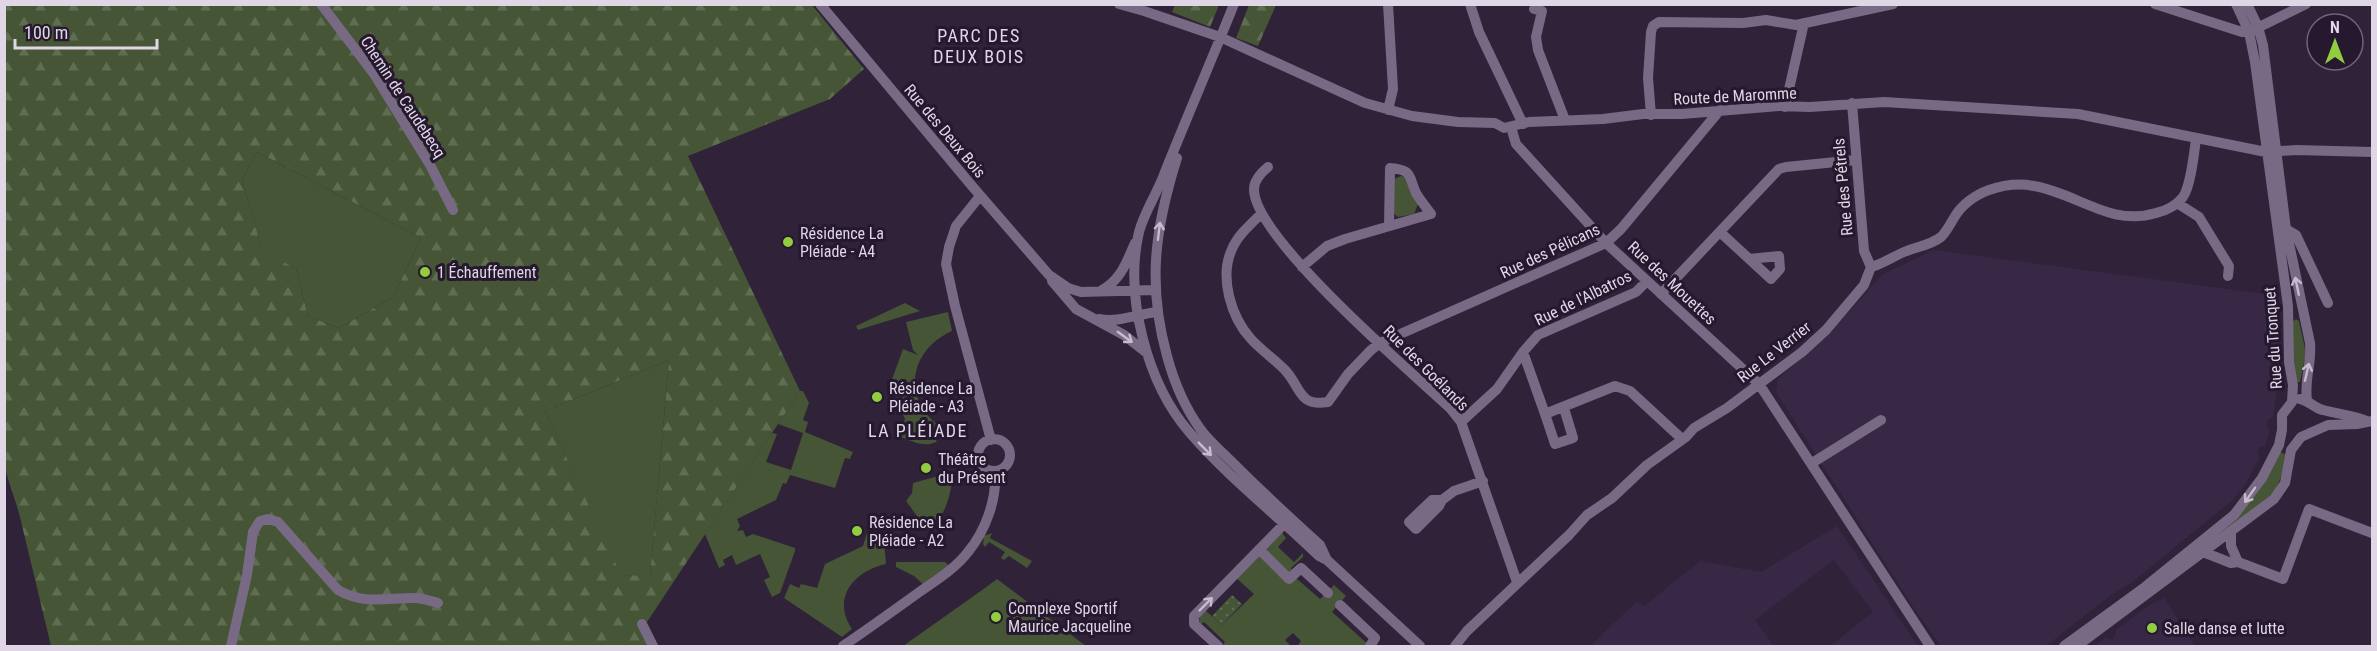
<svg xmlns="http://www.w3.org/2000/svg" width="2377" height="651" viewBox="0 0 2377 651" font-family="'Roboto Condensed',sans-serif">
<style>
.built{fill:#382845}
.green{fill:#455535}
.forest{fill:url(#forest-firs);fill-rule:evenodd}
.park{fill:url(#park-dots)}
.lines{fill:none;stroke-linecap:round;stroke-linejoin:round}
.minor{stroke:#786984;stroke-width:10}
.oneway{stroke:#c5bcce}
.poi-dot{fill:#91cd3f;stroke:#25182f;stroke-width:2}
.labels{text-anchor:middle;dominant-baseline:central;stroke-width:6;stroke-linejoin:round;paint-order:stroke}
.street-label{font-size:16px;fill:#dfd7e6;stroke:#25182f}
.poi-label{font-size:16px;fill:#dfd7e6;stroke:#25182f;text-anchor:start}
.neighbourhood-label{font-size:18px;letter-spacing:1.5px;fill:#dfd7e6;stroke:#25182f}
</style>
<defs>
<pattern id="forest-firs" width="22" height="20" patternUnits="userSpaceOnUse" patternTransform="scale(1.5)"><rect width="22" height="20" fill="#455535"/><path d="M5 1l3.5 6h-7zM16 11l3.5 6h-7z" fill="#5f6d52"/></pattern>
<pattern id="park-dots" width="8" height="8" patternUnits="userSpaceOnUse" patternTransform="scale(1.5)"><rect width="8" height="8" fill="#455535"/><path d="M2 2h.1M6 6h.1" fill="none" stroke="#5f6d52" stroke-width="1.8" stroke-linecap="round"/></pattern>
</defs>
<rect width="100%" height="100%" fill="#2f2239"/>
<path class="built" d="M1933 250 2273 295 2272 301H2266V309H2272V334L2279 341 2277 389 2273 417 2268 420 2267 426 2270 430 2265 447H2260L2257 453 2260 457 2246 483 2234 499 2131 583 2111 595 2046 646H1941L1915 610 1776 392 1778 379 1829 334 1882 275Z
M1837 526 1918 646H1830L1873 612 1834 560 1755 620 1774 646H1590L1636 602 1644 606 1700 561 1761 572Z
M2164 598 2195 646H2094L2105 638 2113 640 2117 629 2151 604Z"/>
<path class="green" d="M257 152 421 238 393 297 339 328 308 316 296 269 262 250 242 180Z
M1401 176 1406 177 1418 204 1414 214 1398 217 1393 213 1394 179Z
M905 303 920 311 858 330 856 326Z
M948 312 952 331C909 350 901 400 941 427L936 442C923 448 912 441 899 436L905 419 890 385 903 349 918 355 913 350 906 322Z
M2296 319 2299 321 2306 353 2300 382H2296L2292 364V322Z
M669 360 650 577 620 575 545 411Z
M800 391H803L809 403 803 420 808 422 805 432 853 452 850 459 845 458 835 488 790 475 786 484 783 483 776 500 737 519 740 526 737 531 743 530 746 537 753 534 795 548V551L780 593 772 597 764 580 770 577 760 554 736 565 732 555 723 560 725 565 719 568 705 534 772 433 777 434 766 462 791 470 803 433 778 424Z
M2280 452 2285 454C2283 470 2282 482 2271 495L2150 589 2232 521Z
M953 472C951 495 946 516 928 531L906 501 912 493 913 483Z
M1280 530 1286 538 1278 547 1294 562 1303 553V557L1291 568 1295 577 1320 599 1334 585 1346 596 1332 612 1370 646H1300L1298 645 1301 641 1293 633 1285 640 1291 646H1225L1223 644 1225 642 1204 622 1201 624 1199 621 1200 614 1205 610 1222 625 1254 594 1235 577Z
M867 533 884 541 886 564C854 571 831 598 852 629L842 637 784 598 790 584 799 588 801 584 817 588 825 564 863 546Z
M992 533 990 538 1032 561 1027 568 1009 556 1004 560 1001 558 1005 552 989 542 985 547 983 544 984 536Z
M896 562H945L949 566 924 585 914 576 896 567Z
M997 579 1086 646H903L985 588Z"/>
<path class="forest" d="M4 5H812L864 69 830 99 688 156 800 391 645 625 657 646H51L19 513 5 469ZM257 152 421 238 393 297 339 328 308 316 296 269 262 249 242 180ZM669 360 650 576 621 575 545 411Z
M1175 5V4L1219 5 1210 27 1172 12Z
M1249 5H1276L1258 46 1236 38Z"/>
<path class="park" d="M1232 595 1242 604 1222 625 1212 616Z"/>
<g class="lines">
<path class="minor" d="M321 4 374 74 430 165 453 210
M820 4 972 186 1049 275 1068 288 1081 292 1154 290
M1119 4 1144 11 1220 37 1365 103 1412 116 1458 122 1495 123 1504 128 1529 122 1603 119 1643 114H1682L1779 106 1810 107 1884 102 2078 114 2266 152 2296 150 2372 152
M1234 4C1211 62 1186 119 1163 177 1156 195 1144 213 1139 232 1124 296 1147 384 1190 433 1229 478 1277 515 1319 556L1327 560 1420 646
M1388 4 1393 89 1388 110
M1470 4 1479 32 1523 124
M2155 4 2242 32H2249L2306 4
M2247 4 2258 27 2263 45 2286 229 2310 343C2312 364 2304 378 2307 401
M1534 9 1542 11 1536 37 1538 50 1565 120
M1852 103 1864 251 1871 267
M1785 107 1804 23
M1651 115 1648 78 1651 32 1653 26 1659 22 1743 23 1766 20 1796 25 1893 4
M1511 127 1516 144 1606 243 1759 384 1930 646
M1177 158C1155 228 1147 284 1167 356 1174 382 1185 408 1201 430 1209 441 1220 450 1230 460 1259 489 1289 517 1320 545L1327 560
M1268 167C1262 172 1254 180 1254 189 1253 237 1411 372 1450 408L1461 422 1517 582
M980 196 956 226 949 247 946 264 955 306 991 440
M2177 203 2199 217 2229 266 2228 276
M1261 214C1251 224 1238 235 1232 249 1219 277 1231 317 1251 339 1261 350 1274 359 1285 370 1301 387 1298 407 1328 402L1348 374 1371 350 1380 343 1606 243 1621 229 1720 110
M2286 229 2296 235 2328 303
M1721 233 1771 279 1780 269 1779 256 1749 259
M1302 267 1327 246 1345 239 1431 214C1426 207 1420 200 1416 193 1408 175 1413 170 1390 168L1389 225
M1052 281 1076 309 1124 335 1147 353
M1102 290C1121 280 1127 261 1135 243
M1661 294 1779 169 1786 167 1856 160
M1099 319C1118 323 1137 314 1157 312
M1523 352 1545 414 1615 386 1630 391 1682 439
M2300 399C2310 401 2314 408 2323 410 2338 414 2353 415 2367 421
M1545 414 1555 444 1573 438 1564 408
M1461 422 1497 389 1523 352 1538 335 1636 292 1647 281
M978 455a16 16 0 1 1 32 0a16 16 0 1 1-32 0Z
M1812 463 1881 420
M1432 500H1442L1439 506 1416 529 1409 522Z
M1442 500 1454 491 1483 481
M2231 531V546L2238 562
M1260 550 1289 579 1301 568 1328 593
M2203 552 2231 563 2238 562 2283 579 2309 509 2372 533
M1340 605 1375 638 1370 646
M642 624 653 646
M231 646 247 575 253 532 260 521 268 519 278 522 338 590C364 605 386 598 414 598 422 598 431 601 438 603
M843 646C868 629 893 611 918 593 935 581 955 569 968 552 986 530 997 499 995 471
M1218 646 1194 624V616L1289 519
M1455 646 1467 631 1569 535 1587 515 1612 498 1647 465 1686 437 1694 428 1727 408 1802 352 1826 330 1864 285 1871 267C1883 264 1892 257 1904 252 1916 247 1931 245 1941 237 1947 231 1950 224 1954 218 1961 205 1975 195 1989 190 2003 185 2020 183 2034 186 2077 193 2110 227 2156 213 2166 211 2177 205 2183 197 2191 185 2194 153 2196 139
M2064 646 2145 587 2234 515 2262 478 2279 445 2282 430V415L2292 402 2293 385 2289 362 2288 306 2255 62 2249 32 2236 4
M2077 646 2274 499 2285 483 2291 450 2301 437 2328 425 2357 424 2372 421"/>
</g>
<defs><path id="oneway-shaft" d="M-6 0H5M1.5-3L5.5 0L1.5 3" fill="none" stroke-width="1.6" stroke-linecap="round" stroke-linejoin="round" transform="scale(1.5)"/></defs>
<g class="oneway">
<use href="#oneway-shaft" transform="translate(1159 231) rotate(-83)"/>
<use href="#oneway-shaft" transform="translate(2297 286) rotate(-102)"/>
<use href="#oneway-shaft" transform="translate(1125 337) rotate(36)"/>
<use href="#oneway-shaft" transform="translate(2307 372) rotate(-77)"/>
<use href="#oneway-shaft" transform="translate(1205 449) rotate(45)"/>
<use href="#oneway-shaft" transform="translate(2250 495) rotate(125)"/>
<use href="#oneway-shaft" transform="translate(1206 604) rotate(-45)"/>
</g>
<g class="poi-dot">
<circle cx="788" cy="242" r="6"/>
<circle cx="425" cy="272" r="6"/>
<circle cx="877" cy="397" r="6"/>
<circle cx="926" cy="468" r="6"/>
<circle cx="857" cy="531" r="6"/>
<circle cx="996" cy="617" r="6"/>
<circle cx="2152" cy="628" r="6"/>
</g>
<g class="labels">
<g class="street-label">
<text transform="translate(1735 96) rotate(-3)">Route de Maromme</text>
<text transform="translate(403 97) rotate(57)">Chemin de Caudebecq</text>
<text transform="translate(945 131) rotate(50)">Rue des Deux Bois</text>
<text transform="translate(1843 187) rotate(-95)">Rue des Pétrels</text>
<text transform="translate(1550 251) rotate(-25)">Rue des Pélicans</text>
<text transform="translate(1672 283) rotate(43)">Rue des Mouettes</text>
<text transform="translate(1583 298) rotate(-26)">Rue de l'Albatros</text>
<text transform="translate(2273 338) rotate(-94)">Rue du Tronquet</text>
<text transform="translate(1774 352) rotate(-38)">Rue Le Verrier</text>
<text transform="translate(1426 368) rotate(45)">Rue des Goélands</text>
</g>
<g class="poi-label">
<text x="800" y="233">Résidence La<tspan x="800" dy="18">Pléiade - A4</tspan></text>
<text x="437" y="272">1 Échauffement</text>
<text x="889" y="388">Résidence La<tspan x="889" dy="18">Pléiade - A3</tspan></text>
<text x="938" y="459">Théâtre<tspan x="938" dy="18">du Présent</tspan></text>
<text x="869" y="522">Résidence La<tspan x="869" dy="18">Pléiade - A2</tspan></text>
<text x="1008" y="608">Complexe Sportif<tspan x="1008" dy="18">Maurice Jacqueline</tspan></text>
<text x="2164" y="628">Salle danse et lutte</text>
</g>
<g class="neighbourhood-label">
<text x="979" y="35">PARC DES<tspan x="979" dy="21">DEUX BOIS</tspan></text>
<text x="918" y="430">LA PLÉIADE</text>
</g>
</g>
<rect width="2377" height="651" fill="none" stroke="#dfd7e6" stroke-width="12"/>
<g transform="translate(2335 42)"><circle r="28" fill="#25182f" stroke="#6f6478" stroke-width="1.5"/>
<path d="M0-4.5L10 22L0 15L-10 22Z" fill="#91cd3f"/>
<text y="-9" font-size="16" font-weight="bold" text-anchor="middle" fill="#dfd7e6">N</text>
</g>
<path d="M15 39v9h142v-9" fill="none" stroke="#dfd7e6" stroke-width="3"/>
<text x="24" y="39" font-size="18" fill="#dfd7e6" stroke="#25182f" stroke-width="4.5" paint-order="stroke">100 m</text>
</svg>
